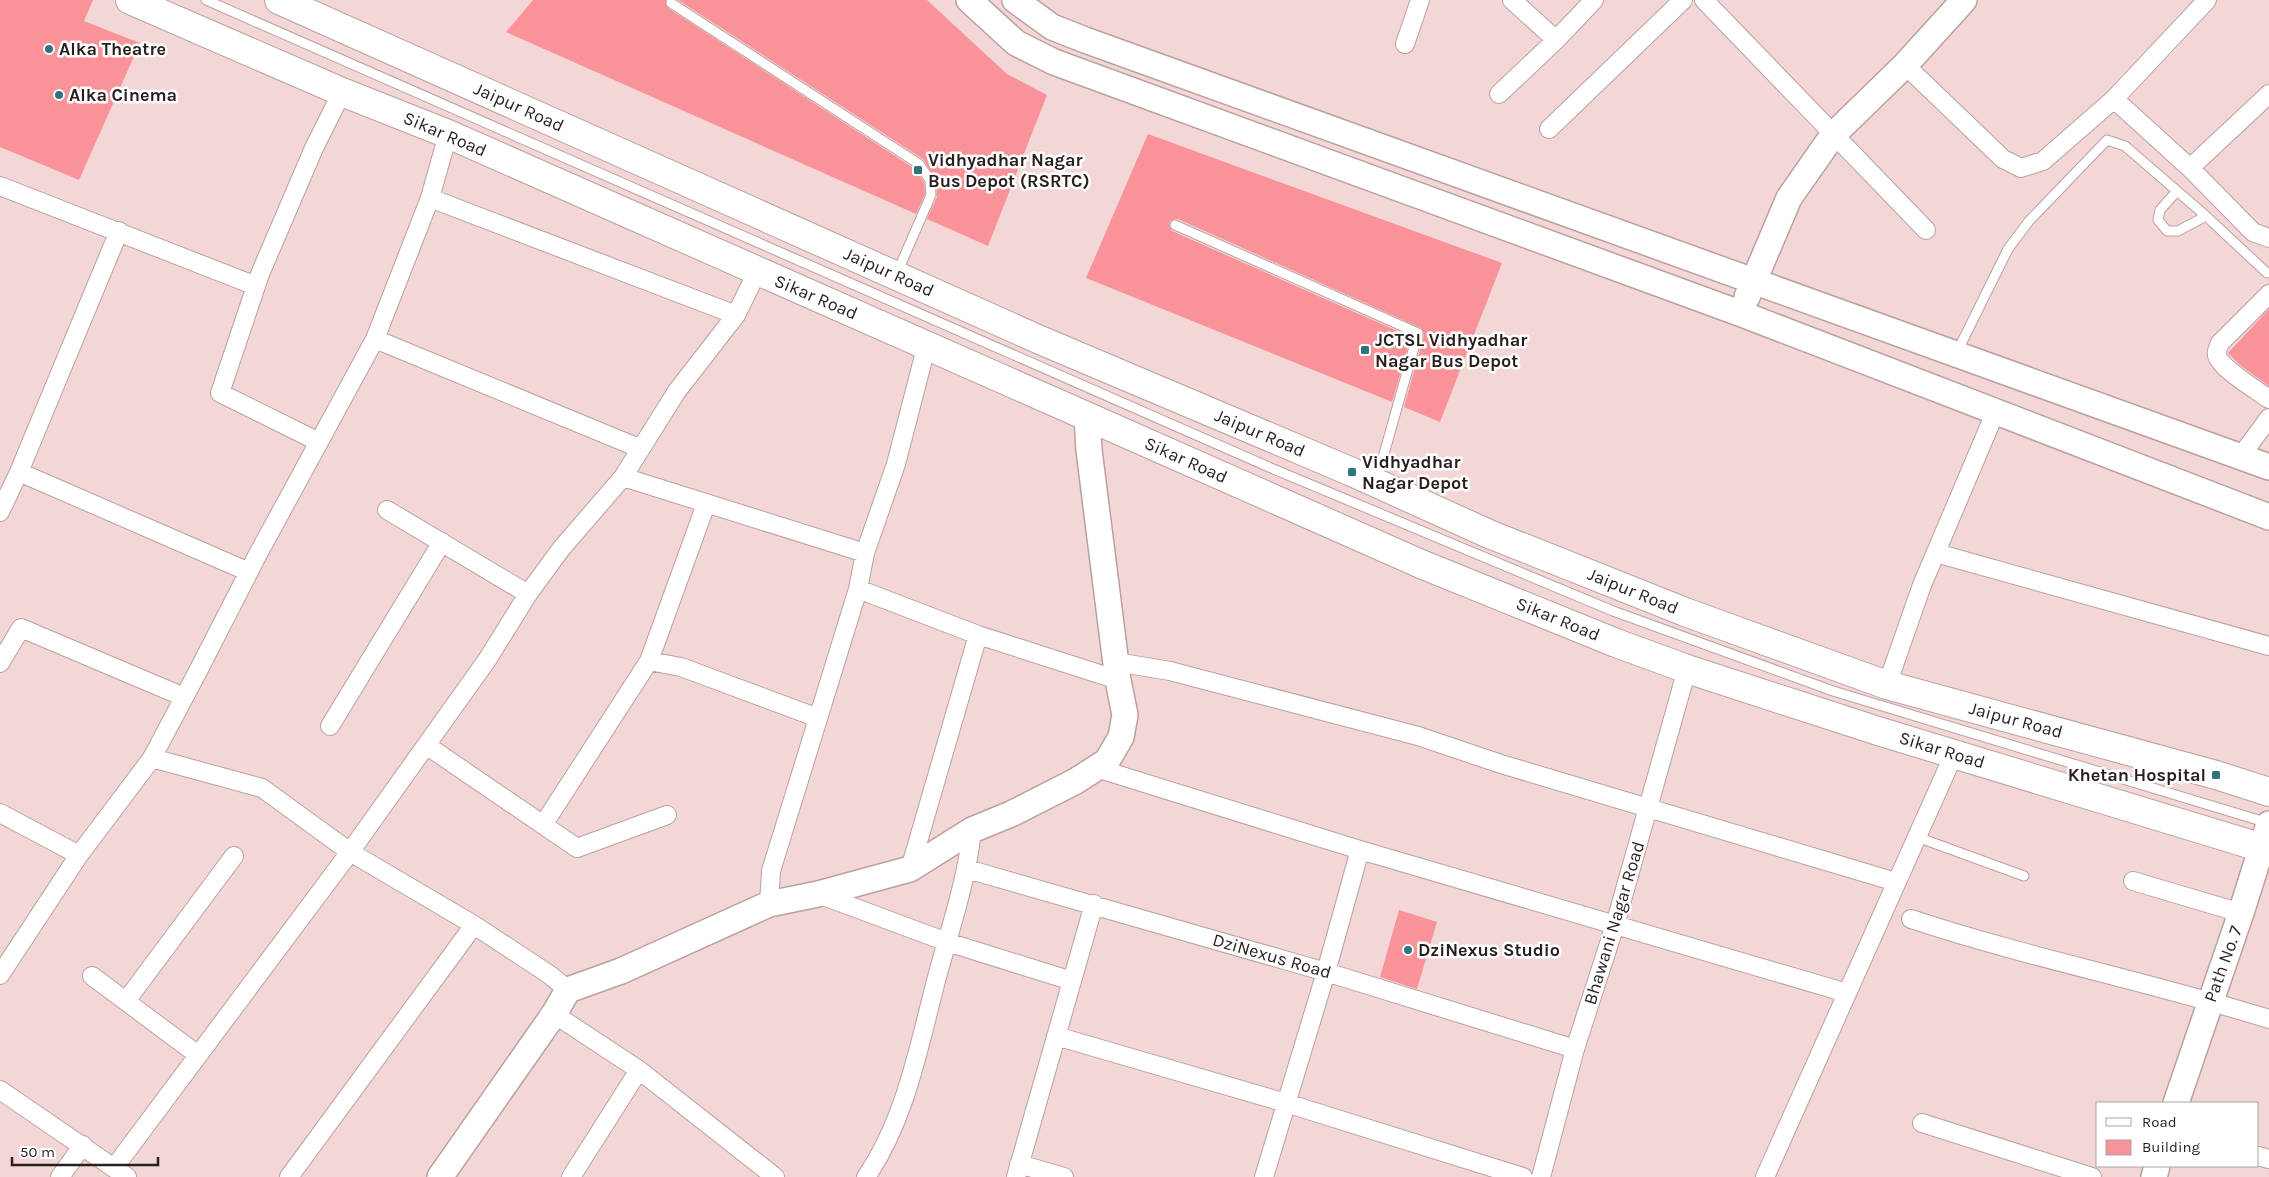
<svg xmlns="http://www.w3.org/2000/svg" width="2269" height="1177" viewBox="0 0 2269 1177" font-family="Karla,sans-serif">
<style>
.building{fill:#fa9399}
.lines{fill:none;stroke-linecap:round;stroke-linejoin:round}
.lane-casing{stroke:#bba0a0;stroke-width:11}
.street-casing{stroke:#bba0a0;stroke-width:20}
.secondary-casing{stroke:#bba0a0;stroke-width:28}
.primary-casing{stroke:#bba0a0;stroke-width:30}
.lane{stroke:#fff;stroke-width:9}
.street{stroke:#fff;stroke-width:18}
.secondary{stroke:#fff;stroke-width:25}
.primary{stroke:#fff;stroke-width:28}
.poi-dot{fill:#2e7581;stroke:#fff;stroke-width:2}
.labels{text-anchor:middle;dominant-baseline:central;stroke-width:5;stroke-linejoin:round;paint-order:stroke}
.poi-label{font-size:18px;font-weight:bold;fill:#281e1e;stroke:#fff;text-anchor:start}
.street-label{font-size:18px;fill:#281e1e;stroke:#fff}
</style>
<rect width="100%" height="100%" fill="#f3d7d7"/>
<path class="building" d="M0 0H93L84 21 140 43 79 180 0 147Z
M533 0H666L668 8 915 169 924 182 925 194 916 214 506 32Z
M678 0H927L1007 74 1047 95 988 246 927 219 937 197 936 180 923 159Z
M1148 134 1502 263 1440 422 1404 407 1424 335 1421 328 1178 219 1172 220 1169 223 1172 231 1411 337 1392 402 1086 278Z
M2269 309V386L2241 366 2228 353Z
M1399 910 1437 922 1417 989 1380 977Z"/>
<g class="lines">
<defs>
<path id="lane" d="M206 0 1271 468 1613 611 1833 691 2268 823
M671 3 919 164 930 180 931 195 897 273
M2177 191 2160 210 2158 220 2167 231H2178L2206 216
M1175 225 1418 333 1377 479
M1957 352 2008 249 2029 221 2107 140 2125 146 2206 216 2267 273
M1917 837 2024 876"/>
<path id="street" d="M1512 0 1556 40
M1704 0 1926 230
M1405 44 1420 0
M1905 65 2003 159 2021 168 2043 161 2114 99 2207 0
M1499 94 1556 40 1594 0
M2114 99 2190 168 2253 232 2269 238
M1549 129 1683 0
M2190 168 2269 94
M0 186 256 286
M430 198 736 315
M2269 294 2220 343C2218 348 2215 353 2218 358 2226 372 2255 389 2269 399
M375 339 639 448
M319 442 220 393 260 274 314 148 342 92
M2240 457 2269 418
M19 472 249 572
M623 477 865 553
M387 510 528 594
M0 512 19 472 119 231
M1936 553 2269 646
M858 589 978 635 1118 680
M649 661 681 667 818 718
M1116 662 1170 671 1418 736 1501 764 1896 882
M0 663 21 628 184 697
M1887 685 1922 585 1995 413
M330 726 442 542
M426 745 577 848 667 815
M152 758 262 788 350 852 474 925 550 975 568 990
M1096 768 1360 850 1847 993
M0 813 79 855
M543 825 649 661 706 504
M910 869 978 635
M967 869 1326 972 1575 1049
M2133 881 2241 913
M818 894 947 942 1072 981
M769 904 771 871 858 589 865 553 896 464 927 344
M1911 919C2029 958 2151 982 2269 1019
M0 975 79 855 152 758 197 673 258 554 375 339 430 198 448 134
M92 976 198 1055
M126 1001 234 856
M554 1014 639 1070 775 1177
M1056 1036 1286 1103 1523 1177
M0 1090 127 1177
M1922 1123 2092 1177
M2258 1156 2269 1159
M1019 1164 1064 1177
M114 1168 350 852 487 660 528 594 561 549 623 477 677 391 736 315 757 272
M60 1177 83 1145
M289 1177 474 925
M571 1177 639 1070
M866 1177C906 1119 919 1045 937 977 950 929 967 880 972 830
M1016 1177 1094 904
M1264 1177 1326 972 1360 850
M1541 1177 1575 1049 1615 925 1687 669
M1765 1177 1954 754"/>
<path id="secondary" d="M969 0 1016 43 1054 62 1742 314 2269 517
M1015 0 1052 27 1085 40 2269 467
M1747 297 1789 198 1833 135 1905 65 1964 0
M2176 1103 2241 913 2269 824
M440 1177 554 1014 568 990 621 971 769 904 818 894 910 869 972 830 1011 814 1076 781 1107 761 1121 737 1125 715 1118 680 1089 450 1087 416
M2154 1177 2157 1166"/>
<path id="primary" d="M130 0 342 92 448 134 1421 564 1616 643 1687 669 1878 731 2269 850
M279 0 1040 340 1352 472 1489 534 1685 612 1887 685 2216 775 2269 792"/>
</defs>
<use href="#lane" class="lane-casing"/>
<use href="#street" class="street-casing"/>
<use href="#secondary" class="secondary-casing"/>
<use href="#primary" class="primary-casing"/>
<use href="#lane" class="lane"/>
<use href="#street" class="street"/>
<use href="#secondary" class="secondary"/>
<use href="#primary" class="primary"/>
</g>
<g class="poi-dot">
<circle cx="49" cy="49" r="5"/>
<circle cx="59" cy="95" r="5"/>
<rect x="913" y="165" width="10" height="10" rx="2.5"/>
<rect x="1360" y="345" width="10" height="10" rx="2.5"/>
<rect x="1347" y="467" width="10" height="10" rx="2.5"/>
<rect x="2211" y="770" width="10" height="10" rx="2.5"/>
<circle cx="1408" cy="950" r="5"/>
</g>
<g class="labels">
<g class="poi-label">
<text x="59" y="49">Alka Theatre</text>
<text x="69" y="95">Alka Cinema</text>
<text x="928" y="160">Vidhyadhar Nagar<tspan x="928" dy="21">Bus Depot (RSRTC)</tspan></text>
<text x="1375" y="340">JCTSL Vidhyadhar<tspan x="1375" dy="21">Nagar Bus Depot</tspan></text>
<text x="1362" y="462">Vidhyadhar<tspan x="1362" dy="21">Nagar Depot</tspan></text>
<text x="2206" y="775" text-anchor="end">Khetan Hospital</text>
<text x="1418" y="950">DziNexus Studio</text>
</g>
<g class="street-label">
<text transform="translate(519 107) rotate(24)">Jaipur Road</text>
<text transform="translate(445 134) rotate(23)">Sikar Road</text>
<text transform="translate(889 272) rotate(24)">Jaipur Road</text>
<text transform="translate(816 297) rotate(23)">Sikar Road</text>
<text transform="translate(1260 433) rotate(23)">Jaipur Road</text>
<text transform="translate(1186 460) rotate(24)">Sikar Road</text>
<text transform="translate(1633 591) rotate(22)">Jaipur Road</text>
<text transform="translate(1558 619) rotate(22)">Sikar Road</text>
<text transform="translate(2016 720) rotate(15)">Jaipur Road</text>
<text transform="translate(1942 750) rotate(17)">Sikar Road</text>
<text transform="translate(1614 923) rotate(-73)">Bhawani Nagar Road</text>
<text transform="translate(1272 956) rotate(16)">DziNexus Road</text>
<text transform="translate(2223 964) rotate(-70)">Path No. 7</text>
</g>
</g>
<rect x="2096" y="1102" width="162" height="65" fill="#ffffff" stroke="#a9a5a5"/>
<rect x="2106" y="1118" width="25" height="8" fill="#ffffff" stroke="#a9a5a5"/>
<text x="2142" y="1127" font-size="15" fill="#281e1e">Road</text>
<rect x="2106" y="1140" width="25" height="15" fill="#fa9399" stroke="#a9a5a5"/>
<text x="2142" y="1152" font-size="15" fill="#281e1e">Building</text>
<path d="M12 1157v8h146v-8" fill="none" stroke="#281e1e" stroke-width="2.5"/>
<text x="20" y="1157" font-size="15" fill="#281e1e" stroke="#ffffff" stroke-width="4" paint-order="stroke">50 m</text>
</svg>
